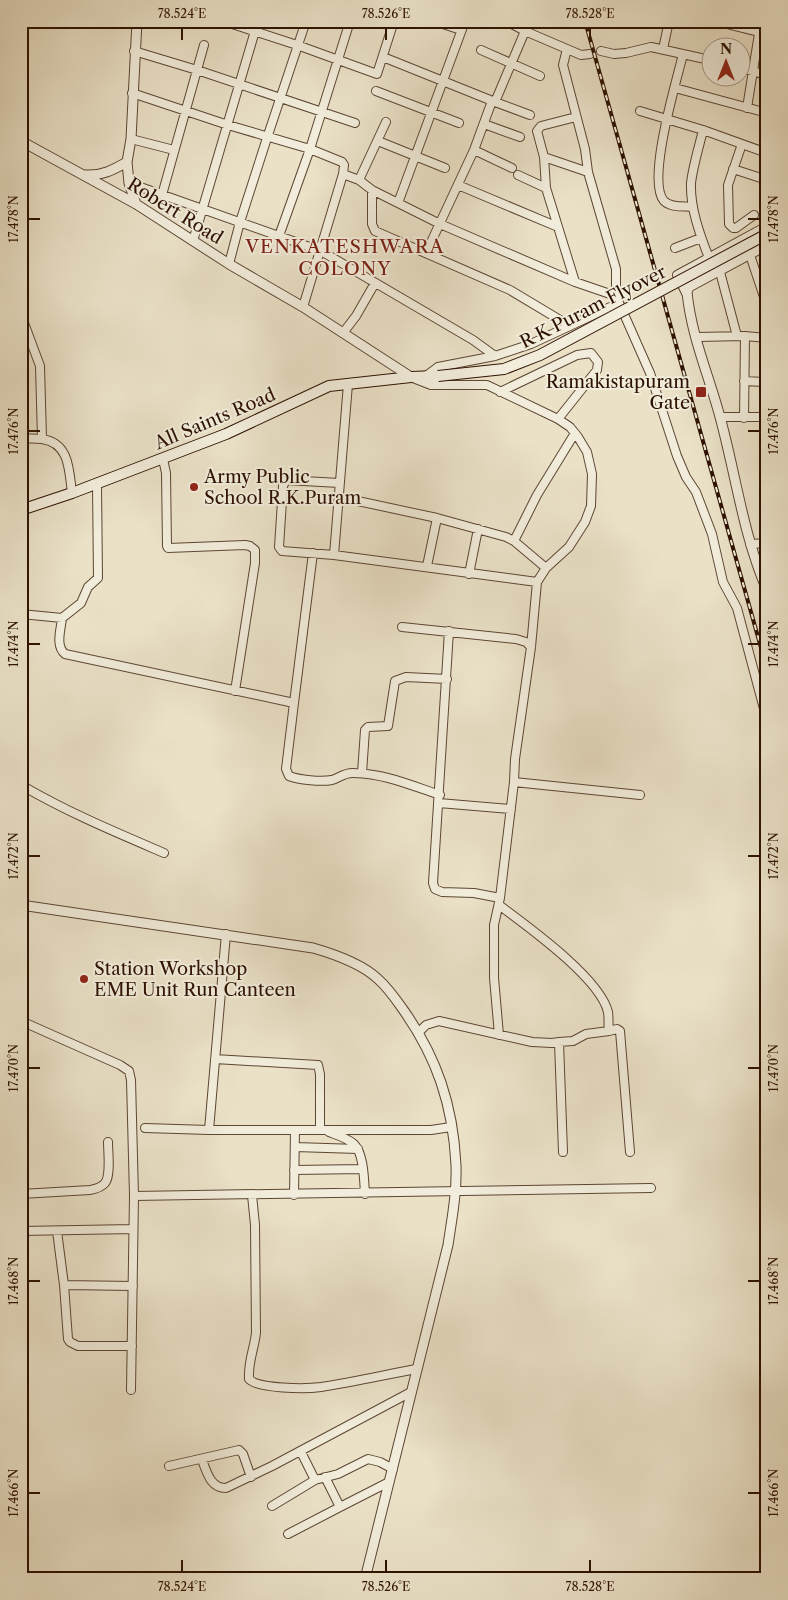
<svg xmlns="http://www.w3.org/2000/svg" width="788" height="1600" viewBox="0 0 788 1600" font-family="'Libre Caslon Text',serif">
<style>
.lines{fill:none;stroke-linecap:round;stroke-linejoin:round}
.minor-casing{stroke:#5d4632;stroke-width:10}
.tertiary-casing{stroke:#5d4632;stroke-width:11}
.secondary-casing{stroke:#2e1200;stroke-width:12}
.minor{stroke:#f1ecdb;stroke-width:8}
.tertiary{stroke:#f1ecdb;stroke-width:9}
.secondary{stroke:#f1ecdb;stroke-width:10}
.rail-casing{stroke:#2e1200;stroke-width:4}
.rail{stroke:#f1ecdb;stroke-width:2;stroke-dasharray:5.5;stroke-linecap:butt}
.secondary-bridge-casing{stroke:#2e1200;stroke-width:12;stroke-linecap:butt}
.secondary-bridge{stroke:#f1ecdb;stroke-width:10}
.ticks{fill:none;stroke:#2e1200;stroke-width:2}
.poi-dot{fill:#8f2418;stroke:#f1ecdb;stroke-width:2}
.labels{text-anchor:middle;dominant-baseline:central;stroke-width:4;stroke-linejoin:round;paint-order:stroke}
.street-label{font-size:18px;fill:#2e1200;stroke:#f1ecdb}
.poi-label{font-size:18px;fill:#2e1200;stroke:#f1ecdb;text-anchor:start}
.neighbourhood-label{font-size:19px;letter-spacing:1px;fill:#7a1f14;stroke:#f1ecdb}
.neatline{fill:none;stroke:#2e1200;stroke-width:2}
.ticks-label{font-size:12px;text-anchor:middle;fill:#2e1200}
</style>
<rect width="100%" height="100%" fill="#eae1c7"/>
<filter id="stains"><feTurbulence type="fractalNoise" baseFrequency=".004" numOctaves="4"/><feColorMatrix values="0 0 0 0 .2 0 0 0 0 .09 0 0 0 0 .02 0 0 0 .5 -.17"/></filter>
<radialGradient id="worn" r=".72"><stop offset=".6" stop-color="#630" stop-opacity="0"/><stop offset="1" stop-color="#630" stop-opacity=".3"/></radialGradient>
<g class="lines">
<defs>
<path id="minor" d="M223 21 297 45 377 74 394 21
M434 21 461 30
M715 21 767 34
M525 31 581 55 590 54
M567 49 563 65 585 149 588 172 616 269V296L650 373 677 456 686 477 696 492 712 534 723 582 737 608 767 720
M663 49 669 21
M481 50 540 76
M134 51 197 70 355 123
M601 51 614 54 626 53 651 47 710 60
M683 54C677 80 646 181 664 201 671 208 684 206 693 207
M383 57 495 102 525 31 506 21
M740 68 767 75
M675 88 767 113
M376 91 459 123
M132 93 228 125 310 149 342 162 344 165 343 174 303 307
M495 102 530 115
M747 108 761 21
M640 111 703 130 767 153
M484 124 520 137
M703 130C699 147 693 166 691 183 690 208 700 235 709 258
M131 139 174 150
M378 141 445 168
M742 144 728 185 729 224 733 228H736L754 215
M474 150 512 168
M544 157 588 172
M733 169 767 180
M343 174 359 180 372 190 440 224 575 282 616 296
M518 175 546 188
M359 180 386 122
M129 183 321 251 473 340 495 356
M458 185 558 227
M372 190V224L375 231 510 290 570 326
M162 195 204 45
M398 203 465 21
M279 236 310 149 350 21
M193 241 255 31
M675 248 701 238
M426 253 474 150 492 101
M750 255 767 306
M229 264 240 222 267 138 306 21
M720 272 737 336
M575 282 546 188 544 157 537 131 541 126 576 117
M687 295 677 275 767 226
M21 315 40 366 42 439
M343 333 356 316 375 283
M697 337 745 336 767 338
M426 376 438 367 495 356 531 344 619 303
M413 378 431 385H487L558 419 570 427 578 437 587 452 592 474 591 506 585 522 569 547 546 568 537 582 531 647 515 759 514 782 500 898 494 925V978L499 1035
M744 381 766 382
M500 392 577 355 591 353 598 362 597 370 558 419
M721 417H767
M765 417 767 354
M744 418 745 336
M21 438C28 439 35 438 42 439 70 443 69 471 72 493
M163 459 166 473 167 546 168 548 245 545 250 546 255 550V563L235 691
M339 483 286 480 283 486 279 547 282 551 334 555 537 582
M339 497 437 518 506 537 514 541 546 568
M514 541 537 495 575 433
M750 544 767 543
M334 555 348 384
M427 566 437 518
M469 574 478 529
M21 614 62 618 81 603 88 587 98 578 97 484
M62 618C61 629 55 646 65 654L294 703 313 553
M402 627 516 639 526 642 531 647
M449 631 433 883 435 889 442 892 474 893 500 898
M294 703 286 769 289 776C299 780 321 782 332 780 339 778 345 772 354 773 386 774 410 785 440 795
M362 773 365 730 368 727 388 726 395 681 406 677 447 679
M514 782 640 795
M21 785C67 812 115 832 164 853
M439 803 511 809
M499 905C527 926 600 978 608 1012 609 1018 608 1025 609 1031L617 1029 620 1031 630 1152
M226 934 209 1130H431L451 1127
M21 1021 120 1065 129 1071 131 1080 134 1196 131 1390
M419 1032 426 1025 439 1021 532 1042 552 1043 559 1042
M215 1059 318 1065 320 1074V1130
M145 1128 209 1130
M329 1132C337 1135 347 1138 354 1144 364 1154 364 1180 365 1194
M295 1147 358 1149
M563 1152 559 1042 573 1041 586 1034 609 1031
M294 1170 363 1169
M21 1194 90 1190C95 1189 101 1188 105 1183 111 1176 108 1152 108 1142
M252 1195 255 1225 256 1333C254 1350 248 1361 249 1379 258 1389 306 1389 321 1387 353 1382 384 1375 416 1369
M294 1195 295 1130
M134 1196 651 1188
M21 1231 133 1229
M57 1231 64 1285 68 1339 70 1342 78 1346H132
M64 1285 133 1286
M301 1452 315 1480 338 1474 368 1459 380 1462 393 1469
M202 1460C207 1472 210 1488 226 1488L272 1466 411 1392
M169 1466 239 1450 243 1454 251 1477
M325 1477 340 1507 389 1482
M272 1506 315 1480
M288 1534 340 1507"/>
<path id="tertiary" d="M21 141 136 204 229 264 303 307 411 377
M85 175C102 176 113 170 127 162
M136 204 129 183 127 162 131 139 137 21
M767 245 689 287 687 292C691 335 709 376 720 417 736 475 743 535 767 590
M21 905 313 948C334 954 361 963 378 979 387 987 395 998 402 1008 437 1057 453 1105 456 1165 457 1192 452 1218 448 1245L365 1579"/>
<path id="secondary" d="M21 510 72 493 226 434 329 386 411 377 438 376"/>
</defs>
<use href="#minor" class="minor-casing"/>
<use href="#tertiary" class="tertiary-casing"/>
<use href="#secondary" class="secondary-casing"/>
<use href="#minor" class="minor"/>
<use href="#tertiary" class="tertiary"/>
<use href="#secondary" class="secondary"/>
<defs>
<path id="rail" d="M585 21 767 669"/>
</defs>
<use href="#rail" class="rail-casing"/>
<use href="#rail" class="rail"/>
<defs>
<path id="secondary-bridge" d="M438 376 504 369 540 355 767 234"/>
</defs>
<use href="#secondary-bridge" class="secondary-bridge-casing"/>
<use href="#secondary-bridge" class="secondary-bridge"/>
</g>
<path class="ticks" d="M182 28V40M386 28V40M590 28V40M28 219H40M748 219H760M28 431H40M748 431H760M28 644H40M748 644H760M28 856H40M748 856H760M28 1068H40M748 1068H760M28 1281H40M748 1281H760M28 1493H40M748 1493H760M182 1560V1572M386 1560V1572M590 1560V1572"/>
<g class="poi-dot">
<rect x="695" y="386" width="12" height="12" rx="2.5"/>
<circle cx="194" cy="487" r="5"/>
<circle cx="84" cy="979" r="5"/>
</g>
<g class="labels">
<g class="street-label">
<text transform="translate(175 211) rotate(32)">Robert Road</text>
<text transform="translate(593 307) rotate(-27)">R K Puram Flyover</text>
<text transform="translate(215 419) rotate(-23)">All Saints Road</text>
</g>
<g class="poi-label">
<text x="690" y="382" text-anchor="end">Ramakistapuram<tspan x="690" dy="21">Gate</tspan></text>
<text x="204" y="477">Army Public<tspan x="204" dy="21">School R.K.Puram</tspan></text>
<text x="94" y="969">Station Workshop<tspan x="94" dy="21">EME Unit Run Canteen</tspan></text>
</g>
<g class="neighbourhood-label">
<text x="345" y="246">VENKATESHWARA<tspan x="345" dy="22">COLONY</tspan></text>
</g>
</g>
<rect width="788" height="1600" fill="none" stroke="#eae1c7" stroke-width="55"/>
<g transform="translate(726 62)"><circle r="24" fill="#f1ecdb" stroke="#a39583"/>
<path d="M0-4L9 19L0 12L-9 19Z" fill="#8f2418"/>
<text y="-8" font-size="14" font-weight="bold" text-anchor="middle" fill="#2e1200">N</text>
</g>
<rect x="28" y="28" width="732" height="1544" class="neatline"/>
<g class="ticks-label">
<text x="182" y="18">78.524°E</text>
<text x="386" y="18">78.526°E</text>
<text x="590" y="18">78.528°E</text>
<text transform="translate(14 219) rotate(-90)" y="4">17.478°N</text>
<text transform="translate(774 219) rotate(-90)" y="4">17.478°N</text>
<text transform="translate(14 431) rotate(-90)" y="4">17.476°N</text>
<text transform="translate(774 431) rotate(-90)" y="4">17.476°N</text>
<text transform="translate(14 644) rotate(-90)" y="4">17.474°N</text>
<text transform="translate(774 644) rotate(-90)" y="4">17.474°N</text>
<text transform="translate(14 856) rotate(-90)" y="4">17.472°N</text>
<text transform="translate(774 856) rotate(-90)" y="4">17.472°N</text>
<text transform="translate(14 1068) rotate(-90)" y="4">17.470°N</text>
<text transform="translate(774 1068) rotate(-90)" y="4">17.470°N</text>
<text transform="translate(14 1281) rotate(-90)" y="4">17.468°N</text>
<text transform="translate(774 1281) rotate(-90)" y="4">17.468°N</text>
<text transform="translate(14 1493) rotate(-90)" y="4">17.466°N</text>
<text transform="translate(774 1493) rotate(-90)" y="4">17.466°N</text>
<text x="182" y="1591">78.524°E</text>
<text x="386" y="1591">78.526°E</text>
<text x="590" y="1591">78.528°E</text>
</g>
<rect width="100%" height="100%" filter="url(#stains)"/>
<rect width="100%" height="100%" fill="url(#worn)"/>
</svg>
